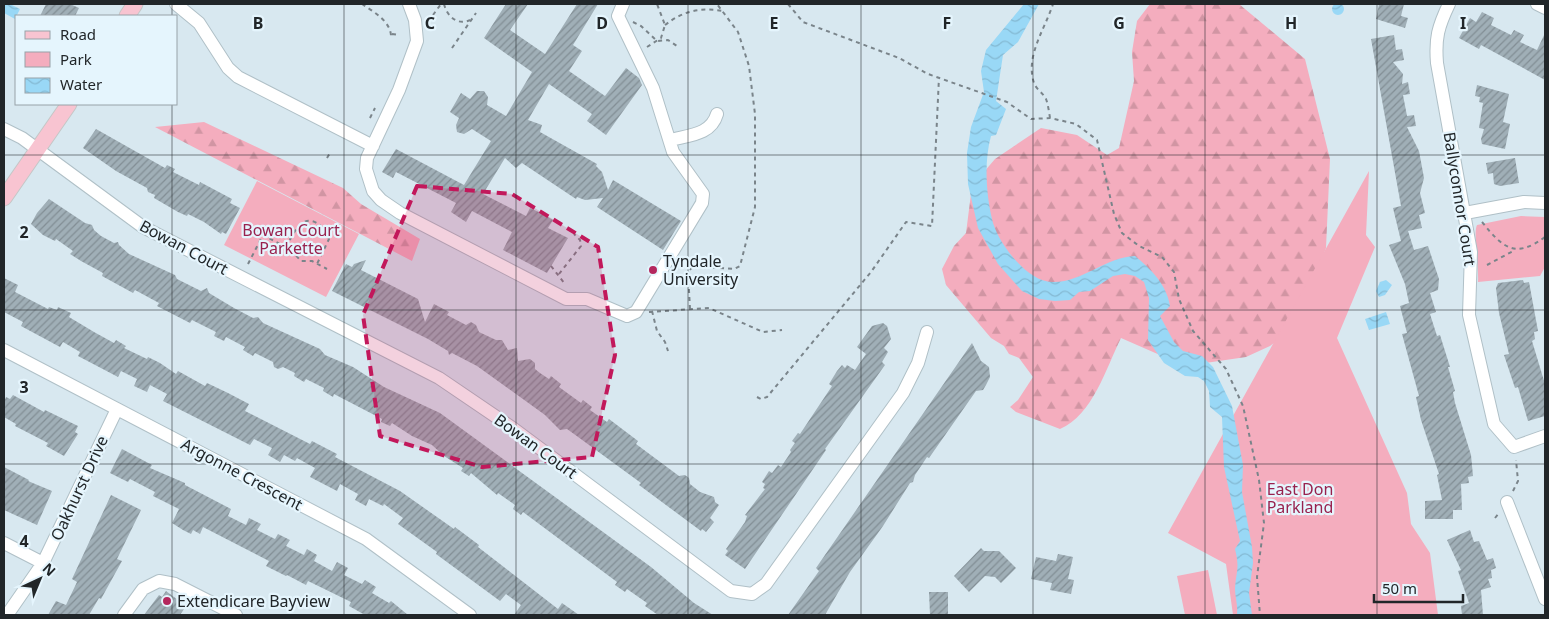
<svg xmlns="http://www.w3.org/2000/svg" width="1549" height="619" viewBox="0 0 1549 619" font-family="'Noto Sans',sans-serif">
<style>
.forest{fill:url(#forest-firs)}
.park{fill:#f4adbe}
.water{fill:url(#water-waves)}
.building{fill:url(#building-hatch)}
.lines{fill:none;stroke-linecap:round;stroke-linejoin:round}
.minor-casing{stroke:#b0c0c7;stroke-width:14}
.major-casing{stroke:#c5c7c7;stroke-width:17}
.path{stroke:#7a848a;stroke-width:2;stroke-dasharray:4 4;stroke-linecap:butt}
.minor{stroke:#fff;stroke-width:12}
.major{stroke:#f8c4d1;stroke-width:15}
.marked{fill:#c2185b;fill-opacity:0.2;stroke:#c2185b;stroke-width:4;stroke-dasharray:10 6;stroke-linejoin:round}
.grid{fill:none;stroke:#212629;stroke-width:1;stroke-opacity:0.55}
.poi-dot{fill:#b4275d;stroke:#e5f5fd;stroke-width:2}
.labels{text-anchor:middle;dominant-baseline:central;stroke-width:4.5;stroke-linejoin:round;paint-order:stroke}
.street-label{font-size:16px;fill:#212629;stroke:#e5f5fd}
.park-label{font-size:16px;fill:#98214e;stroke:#e5f5fd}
.poi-label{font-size:16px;fill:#212629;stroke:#e5f5fd;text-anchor:start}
.grid-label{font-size:16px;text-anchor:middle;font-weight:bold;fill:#212629;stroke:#e5f5fd;stroke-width:4.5;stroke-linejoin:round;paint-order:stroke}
</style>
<defs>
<pattern id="forest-firs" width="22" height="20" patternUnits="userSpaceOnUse" patternTransform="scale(1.25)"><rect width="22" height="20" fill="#f4adbe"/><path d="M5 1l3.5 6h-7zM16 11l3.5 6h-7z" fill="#d195a3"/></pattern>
<pattern id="water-waves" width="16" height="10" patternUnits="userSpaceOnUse" patternTransform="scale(1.25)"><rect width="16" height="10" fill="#99d8f6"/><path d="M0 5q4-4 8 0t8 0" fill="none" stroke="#84b9d3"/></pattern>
<pattern id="building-hatch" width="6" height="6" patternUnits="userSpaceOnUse" patternTransform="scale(1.25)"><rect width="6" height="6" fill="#a0afb7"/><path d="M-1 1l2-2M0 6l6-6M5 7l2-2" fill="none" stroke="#828e95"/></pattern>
</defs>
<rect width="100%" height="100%" fill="#d8e8f0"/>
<path class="forest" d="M1150 4H1239L1305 59 1330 159 1326 248 1296 326 1270 346 1246 357 1185 366 1121 338C1106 368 1093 415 1060 429L1016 412 1010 407 1018 400 1033 377 1019 358 1009 354 1004 346 991 338 946 285 942 269 954 246 966 233 972 186 995 159 1041 128 1077 135 1107 155 1119 148 1134 81 1132 52 1137 21Z
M204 122 343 188 361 204 420 239 412 261 155 127Z"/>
<path class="park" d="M1369 171 1366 235 1375 247 1337 338 1407 493 1411 524 1430 553 1438 615H1233L1226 564 1168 533Z
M257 181 359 234 326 297 224 245Z
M1521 216 1545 217V267L1540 276 1478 282C1479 268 1473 232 1477 225Z
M1208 570 1217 615H1185L1177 576Z"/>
<path class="water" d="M1332 9a6 6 0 1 1 12 0a6 6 0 1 1-12 0Z
M4 4H10L20 9 15 19 4 13Z
M1024 4H1039L1018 42 1003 55 996 101 1006 109 996 135 991 136C984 161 986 194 992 219 997 242 1027 282 1052 282 1082 283 1105 257 1135 256 1151 269 1167 285 1170 306L1160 316 1174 342 1183 351 1202 356 1213 367 1232 406 1243 465 1242 492 1252 547 1253 563 1249 593 1252 615 1237 614C1238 605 1235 597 1235 589 1236 571 1240 569 1235 549L1240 541 1224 467 1222 417 1210 407 1209 391 1204 381 1198 377 1185 376 1164 363 1148 340 1149 298 1144 282 1135 276 1125 274 1113 276 1090 291 1079 292 1070 300 1055 301 1039 299 1022 291 998 264 978 228 968 184 967 153 971 127 984 92 981 71 986 50Z
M1386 280 1392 285 1385 295 1379 297 1376 291 1380 282Z
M1386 312 1390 324 1369 330 1365 319Z"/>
<path class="building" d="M46 4H70L79 8 75 16H40Z
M506 4H528L510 30 545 54 577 4H598L573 45 582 51 569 71 605 96 626 68 639 78 642 85 606 135 587 121 592 114 549 84 528 120 542 125 540 132 597 164 596 166 602 172 608 190 613 180 681 221 663 250 597 207 603 198 585 200 577 197 576 199 522 163 516 168 505 158 483 194 526 216 530 208 543 214 553 220 548 228 568 238 547 273 503 250 512 232 472 211 466 222 451 212 456 203 396 172 393 178 382 172 396 149 464 185 491 141 472 129 464 134 457 132 456 125 459 118 450 112 461 93 470 99 477 91H484L488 97 487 105 506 116 532 72 484 38Z
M1379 4H1404L1401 16 1408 18 1405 28 1376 19Z
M1482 12 1494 18 1491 25 1511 35 1514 30 1524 35 1520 42 1537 50 1545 33V80L1481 45 1479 49 1459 38 1470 18 1476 22Z
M1394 35 1396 50 1402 49 1404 60 1393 62 1403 74 1402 84 1408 82 1410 94 1403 95 1407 116 1414 115 1416 126 1407 127 1419 151 1424 178 1420 193 1425 213 1419 215 1422 228 1408 231 1414 250 1428 246 1439 279 1438 290 1430 293 1436 312 1430 314 1437 336 1440 335 1450 367H1448L1455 391 1453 392 1455 403 1471 455 1473 476 1468 477 1469 483 1461 484 1462 510H1453V519H1425V501L1442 500 1437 475 1439 474 1421 420 1416 397 1419 396 1402 334 1407 333 1400 306 1409 303 1405 284 1389 245 1401 241 1393 208 1401 206 1371 39Z
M1477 85 1509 94 1503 122 1510 124 1505 149 1482 144 1481 139 1484 129 1479 128 1483 103 1479 102 1480 97 1475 96Z
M96 129 165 168 167 165 175 169 173 172 199 185 200 182 232 199 230 203 240 208 226 234 222 232 221 234 204 222 188 214 187 216 178 212 154 198 155 195 148 192 147 188 116 171 83 148Z
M1515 158 1519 183 1500 186 1494 184 1493 173 1488 174 1486 163Z
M49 199 85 223 92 225 94 230 101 236 114 243 118 242 119 245 129 254 175 275 177 279 201 291 207 288 209 293 234 308 253 318 258 317 263 323 320 349 325 355 353 367 384 387 440 413 651 567 694 603 713 615H658L645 606 647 603 627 589 625 592 615 585 617 582 523 512 521 515 513 509 515 505 498 493 497 495 471 473 469 476 461 471 463 468 444 456 432 445 412 436 392 423 390 426 381 422 382 419 334 394 333 397 323 391 324 388 306 379 304 382 294 376 295 373 283 367 278 369 274 367 273 362 255 353 253 356 243 350 245 347 226 337 224 341 214 336 216 332 192 320 190 323 157 306 159 303 135 290 133 293 102 276 103 273 81 261 70 254 73 251 56 239 55 241 43 235 31 224 37 213Z
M366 260 361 270 418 299 425 322 434 304 449 312 447 315 466 325 471 322 476 325 479 332 496 340H502L508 350 517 348 518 361 530 359 535 363V369L540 373 549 379 551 376 561 384 559 387 581 403 583 400 592 407 590 410 607 422 609 419 638 441 636 444 679 476 685 475 689 478 690 484 700 492 714 497 715 502 719 505 710 518 714 522 706 532 702 529 701 531 639 485 641 483 574 434 567 429 560 430 545 415 477 366 452 353 449 355 448 351 428 339 332 291 346 264 352 267 354 264Z
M4 278 18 285 15 292 48 309 49 307 57 310 58 307 71 313 69 317 94 332 114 343 116 340 126 346 124 348 147 359 148 357 160 363 176 374 178 371 205 386 207 383 228 393 249 404 245 411 310 444 312 441 337 454 335 457 400 491 454 529 455 527 479 545 478 547 558 609 562 603 579 615H514L521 605 506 594 500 601 436 554 437 552 398 524 403 518 384 504 383 506 369 499 366 506 355 500 358 494 340 484 337 491 310 477 315 468 297 458 295 461 284 455 280 462 268 455 272 448 254 439 250 445 163 401 167 394 150 385 147 392 134 386 137 379 121 371 118 377 78 356 80 352 63 342 60 347 21 326 23 322 4 312Z
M1523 280 1524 283 1529 282 1538 331 1534 332 1535 339 1532 341 1545 384V416L1528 421 1518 387 1515 388 1504 355 1509 354 1499 313 1496 288 1498 283Z
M883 323 887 326 891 339 884 348 888 352 882 362 885 365 825 449 826 450 745 569 725 555 728 551 726 549 745 522 747 516 745 515 765 489 763 488 765 484 762 482 769 471 772 473 778 465 781 467 791 452 790 450 795 443 792 441 798 433 800 434 832 386 829 384 837 371 842 365 845 368 847 365 855 370 866 354 857 347 872 326Z
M972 343 981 361 989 367 990 377 986 385 983 390 976 391 929 458 927 457 915 475 913 482 910 483 883 526 850 572 825 615H788L819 571 816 568 825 555Z
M13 395 44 412 45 410 78 426 75 432 78 434 64 456 46 446 48 443 15 426 16 424 4 417V402L6 397 10 399Z
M122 449 152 465 150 468 185 483V485L231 509 228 516 246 525 249 518 261 524 257 530 275 539 278 534 290 540 286 546 304 555 307 549 317 555 314 561 332 571 337 562 348 568 344 575 362 584 365 580 376 587 372 593 389 603 391 601 408 615H365L349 606 351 602 308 581 306 585 287 575 286 576 266 566 269 561 203 527 200 534 193 530 191 534 183 530 172 523 179 509 153 496 155 492 130 479 128 482 110 473Z
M4 467 29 480 28 481 52 491 37 525 4 510Z
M111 495 141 510 117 559 122 561 101 599 99 598 89 615H48L56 601 66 605 77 582 72 579Z
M1470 530 1474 542 1479 541 1487 560 1493 558 1496 568 1491 570 1492 578 1488 579 1491 587 1481 590 1483 615H1462L1461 606 1469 603 1458 571 1461 570 1447 540Z
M981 548 984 551H999L1016 568 1001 583 995 577 985 576 969 592 954 576Z
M1058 554 1073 557 1068 579 1074 580 1071 594 1050 590 1052 583 1031 579 1036 557 1056 561Z
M166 591 186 606 180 615H144L159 595 162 597Z
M929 592H948V615H930Z"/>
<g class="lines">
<defs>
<path id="minor" d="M176 4 199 23 228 68 238 77 373 146
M409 4 415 20 417 41 399 90 367 158 366 169 373 191 381 200 400 213 566 299H587L627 316 636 312 702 203 703 194 673 152 653 88 618 16 623 4
M1449 4C1438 27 1435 38 1437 63L1471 252 1469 315 1494 424 1514 447 1545 436
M1537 4 1545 8
M4 129 22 138 143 227 439 378 514 429 731 591 752 594 766 584 903 393 918 363 927 332
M670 140C689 135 711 135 717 114
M1465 213 1524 202 1545 203
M4 350 366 539 470 615
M1507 502 1545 599
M4 543 43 563
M7 615 43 563 117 409
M124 615 143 589 159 581 175 584 236 615"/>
<path id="major" d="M127 16 135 4
M4 198 69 104"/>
</defs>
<use href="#minor" class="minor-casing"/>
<use href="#major" class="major-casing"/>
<path class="path" d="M362 4C374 12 392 22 391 38
M444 4C447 16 457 26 470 20
M788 4 803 22 899 58 928 74 1007 102 1031 119 1050 118 1076 124 1097 140 1114 214 1122 233 1139 246 1162 257 1174 272 1179 299 1193 331 1226 369 1243 406 1259 480 1264 523 1257 577 1260 615
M433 15 441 4
M633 22 641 26 657 41 668 40 677 46
M665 25C683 11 700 7 723 11
M392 34 399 35
M647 47 661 38 665 25 657 4
M452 48 476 13
M370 118 375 108
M1050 118C1049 112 1048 104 1046 99 1043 93 1036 89 1034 83 1025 56 1045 29 1053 4
M327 158 330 153
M1482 222C1503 248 1515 259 1545 237
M286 247C290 240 294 231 299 226 311 213 325 227 329 239L317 264
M248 264 263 235 291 250 301 261H312L327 269
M1487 265 1515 250
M551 266 565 284
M559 274 581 246 580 240 574 234
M690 309 688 272 693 266 734 269 740 266 755 207V114L749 66 738 32 717 4
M652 311 657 331 665 342 668 351
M649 312 709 308 763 332 782 330
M757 397 761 399 767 397 871 272 906 222 932 226 939 77
M1513 491 1518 481 1516 460
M1495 518 1499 513"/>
<use href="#minor" class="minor"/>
<use href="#major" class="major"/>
</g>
<path class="marked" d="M417 186 512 194 598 247 615 355 592 457 482 467 380 436 363 315Z"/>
<path class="grid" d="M172 4V16M344 4V615M516 4V615M688 4V615M861 4V615M1033 4V615M1205 4V615M1377 4V615M172 104V615M4 155H1545M4 310H1545M4 464H1545"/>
<g class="poi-dot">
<circle cx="653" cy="270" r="5"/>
<circle cx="167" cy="601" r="5"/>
</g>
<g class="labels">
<g class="street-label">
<text transform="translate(1460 199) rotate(81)">Ballyconnor Court</text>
<text transform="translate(184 247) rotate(28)">Bowan Court</text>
<text transform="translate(536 446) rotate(36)">Bowan Court</text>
<text transform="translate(242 474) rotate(28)">Argonne Crescent</text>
<text transform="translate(79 488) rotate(-65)">Oakhurst Drive</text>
</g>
<g class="park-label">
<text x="291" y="230">Bowan Court<tspan x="291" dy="18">Parkette</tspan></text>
<text x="1300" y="489">East Don<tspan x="1300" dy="18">Parkland</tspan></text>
</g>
<g class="poi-label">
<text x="663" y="261">Tyndale<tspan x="663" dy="18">University</tspan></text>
<text x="177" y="601">Extendicare Bayview</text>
</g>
</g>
<g class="grid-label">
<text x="258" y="29">B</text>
<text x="430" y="29">C</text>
<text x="602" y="29">D</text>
<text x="774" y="29">E</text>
<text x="947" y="29">F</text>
<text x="1119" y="29">G</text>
<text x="1291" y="29">H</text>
<text x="1463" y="29">I</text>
<text x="24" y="238">2</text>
<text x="24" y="393">3</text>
<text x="24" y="547">4</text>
</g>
<rect width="1549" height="619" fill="none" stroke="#212629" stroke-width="10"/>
<rect x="15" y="15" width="162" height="90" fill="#e5f5fd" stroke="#97a2a8"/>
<rect x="25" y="31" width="25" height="8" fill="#f8c4d1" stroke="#97a2a8"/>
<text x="60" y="40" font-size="15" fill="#212629">Road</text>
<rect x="25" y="52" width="25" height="15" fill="#f4adbe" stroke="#97a2a8"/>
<text x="60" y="65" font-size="15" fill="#212629">Park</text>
<rect x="25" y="78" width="25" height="15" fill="url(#water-waves)" stroke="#97a2a8"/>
<text x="60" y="90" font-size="15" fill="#212629">Water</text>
<g transform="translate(40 579) rotate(44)" stroke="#e5f5fd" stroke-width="4" paint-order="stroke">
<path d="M0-4L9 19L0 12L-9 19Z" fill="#212629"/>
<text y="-8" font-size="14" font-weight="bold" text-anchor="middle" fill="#212629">N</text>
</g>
<path d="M1374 594v8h89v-8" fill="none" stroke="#212629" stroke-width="2.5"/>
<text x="1382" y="594" font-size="15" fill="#212629" stroke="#e5f5fd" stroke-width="4" paint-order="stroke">50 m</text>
</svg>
